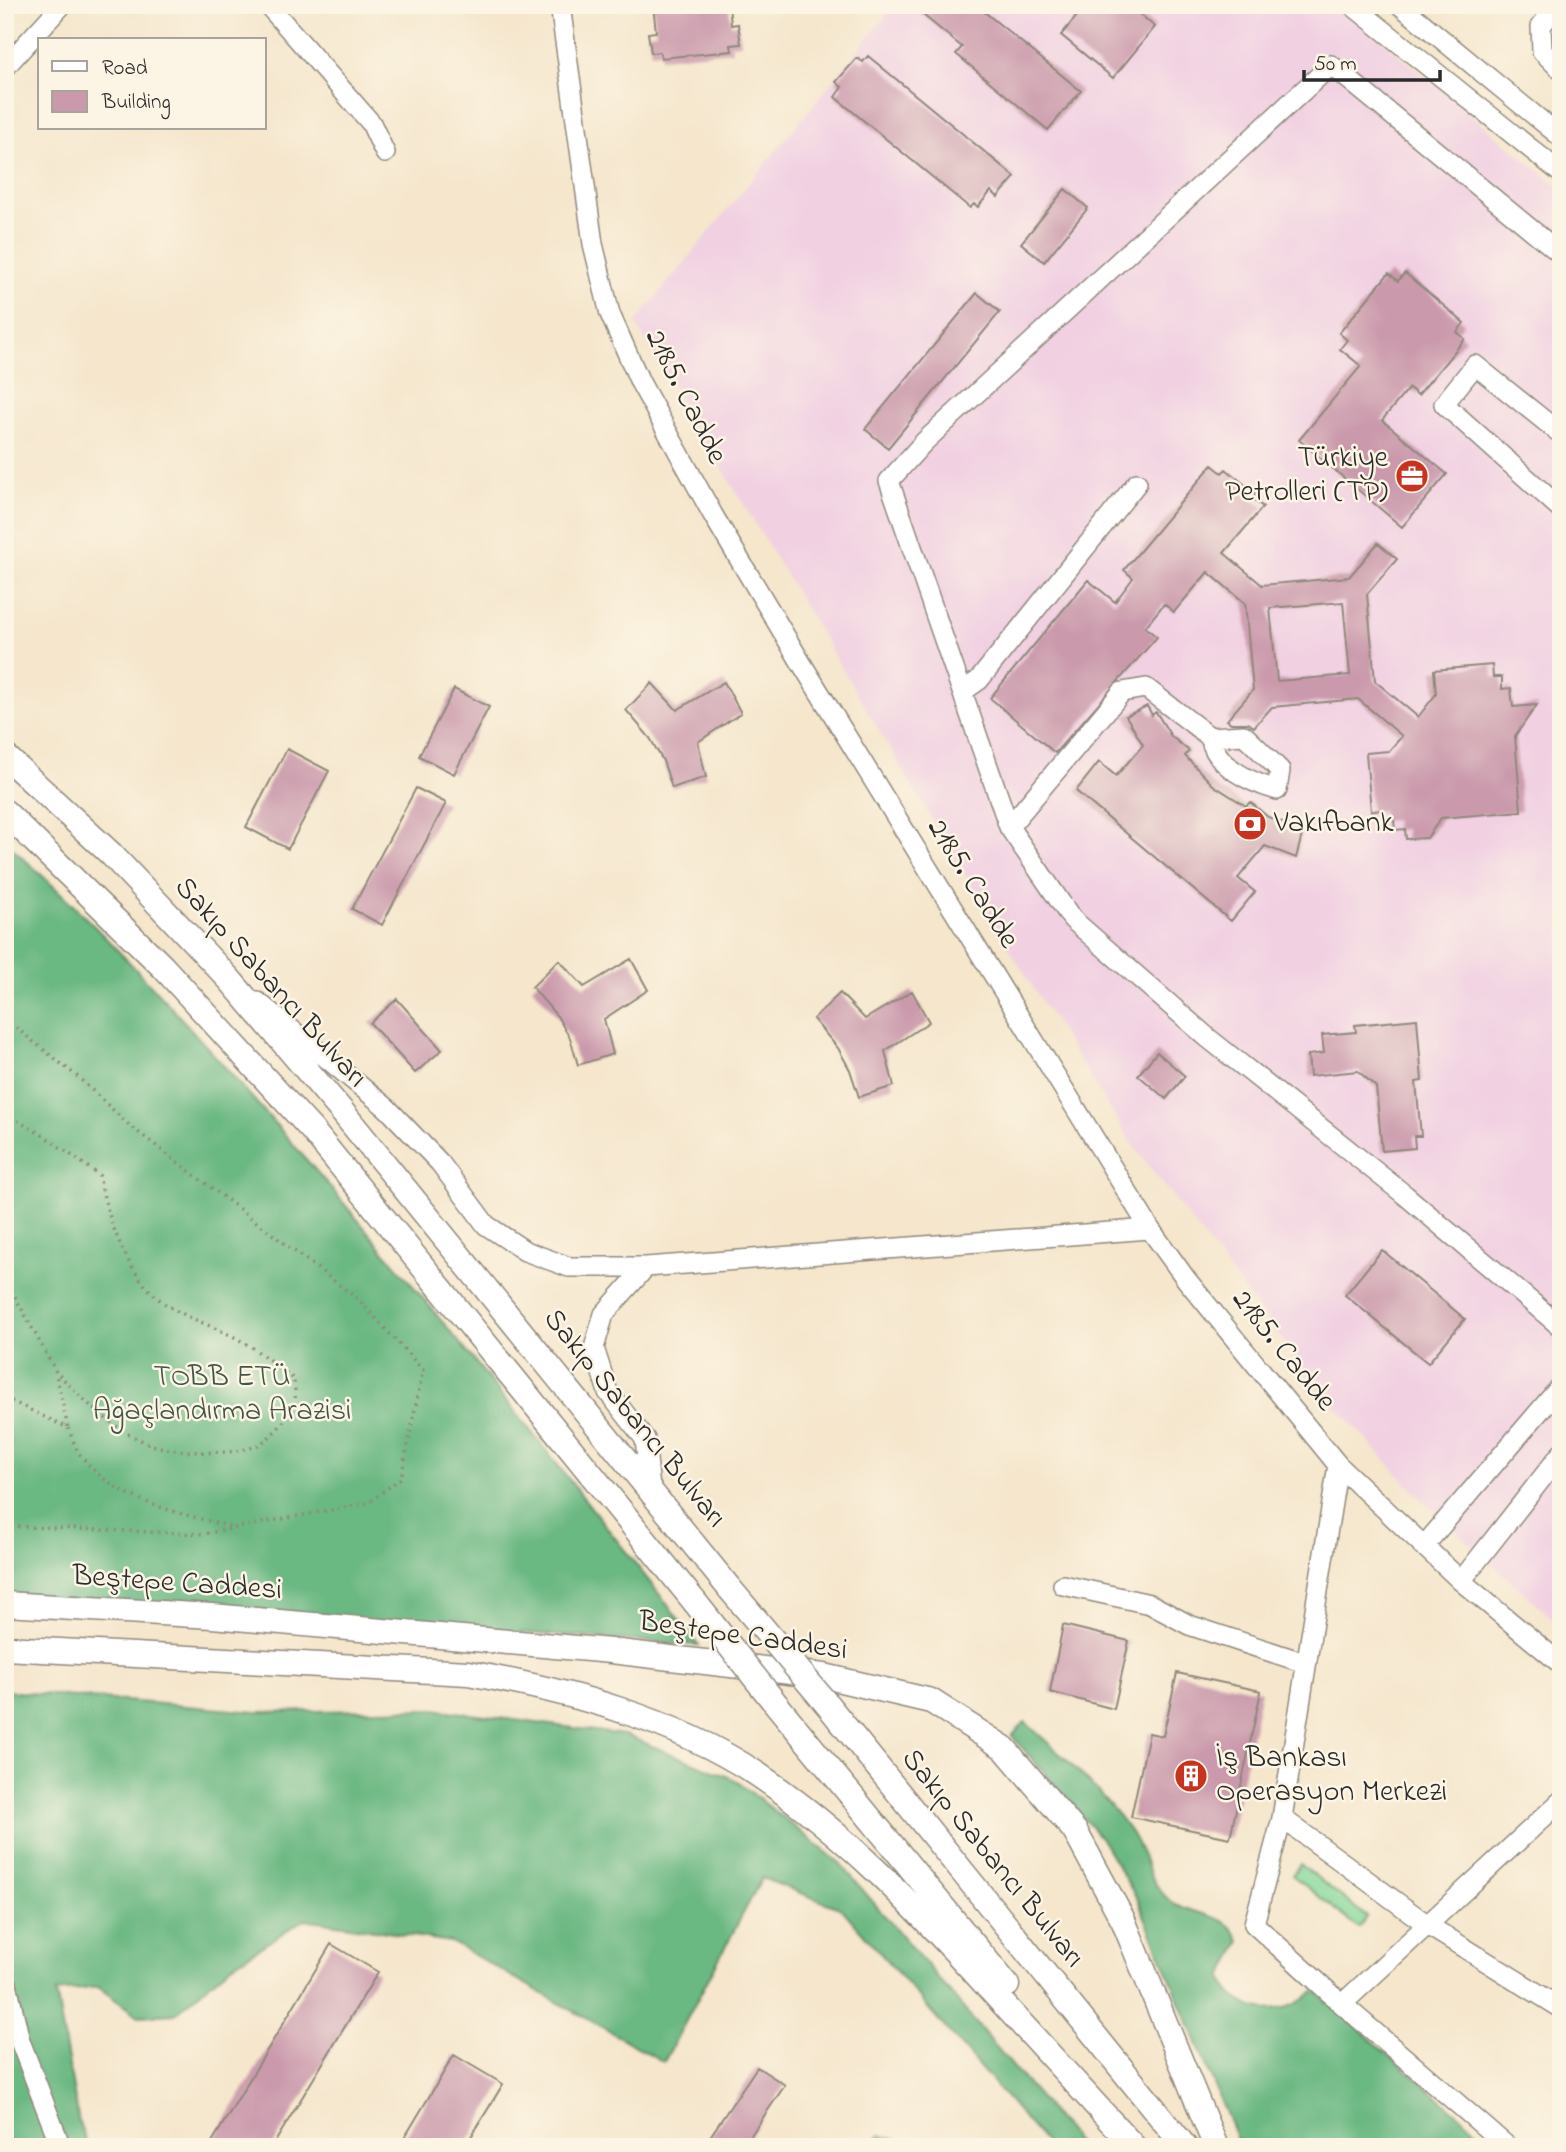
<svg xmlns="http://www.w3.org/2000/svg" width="1566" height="2152" viewBox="0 0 1566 2152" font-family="'Indie Flower',sans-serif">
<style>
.built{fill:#f1d0e2}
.green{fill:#84d89a;stroke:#588262;stroke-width:2}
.forest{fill:#6bb882;stroke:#4b7256;stroke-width:2}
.building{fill:#ca9aac;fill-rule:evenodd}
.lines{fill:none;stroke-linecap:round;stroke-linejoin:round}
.minor-casing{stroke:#90887c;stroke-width:22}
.major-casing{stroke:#90887c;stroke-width:27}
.path{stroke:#90887c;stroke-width:3.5;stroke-dasharray:2 5;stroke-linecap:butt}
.minor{stroke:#fff;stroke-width:19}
.major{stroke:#fff;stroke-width:24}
.major-bridge-casing{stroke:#90887c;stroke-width:27;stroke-linecap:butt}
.major-bridge{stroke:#fff;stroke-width:24}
.labels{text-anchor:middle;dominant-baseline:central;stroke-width:5;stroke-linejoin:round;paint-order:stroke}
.street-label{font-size:30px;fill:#2b2b2b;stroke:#fcf5e5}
.poi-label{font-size:30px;fill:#2b2b2b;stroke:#fcf5e5;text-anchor:start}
.park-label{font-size:30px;fill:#415647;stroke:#fcf5e5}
</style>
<rect width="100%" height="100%" fill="#fcf5e5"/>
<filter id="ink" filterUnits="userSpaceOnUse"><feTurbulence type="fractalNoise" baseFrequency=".0143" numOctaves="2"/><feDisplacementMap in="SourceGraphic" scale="14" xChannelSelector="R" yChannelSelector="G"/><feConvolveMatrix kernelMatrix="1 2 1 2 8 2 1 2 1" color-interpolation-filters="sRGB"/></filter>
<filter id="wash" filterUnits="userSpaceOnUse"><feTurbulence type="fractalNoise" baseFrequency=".00686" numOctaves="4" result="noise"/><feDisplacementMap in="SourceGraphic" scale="28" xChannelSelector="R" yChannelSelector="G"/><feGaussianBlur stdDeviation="1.57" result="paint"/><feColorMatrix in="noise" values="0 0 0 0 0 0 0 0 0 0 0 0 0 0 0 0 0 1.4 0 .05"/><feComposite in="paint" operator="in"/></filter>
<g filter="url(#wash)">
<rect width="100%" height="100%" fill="#f5e6cc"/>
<path class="built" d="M895 5H1339L1561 189V1626L1427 1505 1319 1388 1135 1148 1030 983 635 323Z"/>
<path class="green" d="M1300 1864 1367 1917 1359 1928 1292 1875Z"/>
<path class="forest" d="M5 842C92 918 170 1005 246 1091 405 1269 552 1457 699 1645L30 1599 5 1594Z
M5 1691 257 1712 434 1709 625 1735 734 1779 840 1863 1081 2147H1049L842 1909 762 1878 664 2062 451 1942 305 1919 229 1967 175 2014 138 2016 98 1987 56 1992 79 2123 89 2147H5Z
M1025 1722C1063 1756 1100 1789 1130 1831 1144 1851 1148 1880 1166 1897 1189 1919 1227 1907 1240 1942L1222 1978C1233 2005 1263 2016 1291 2006 1299 2003 1307 1996 1315 1991L1496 2147H1240L1138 1900 1100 1837 1012 1736Z
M880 2135 930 2147H869Z"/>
<g id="blocks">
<path class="building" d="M653 5H729L731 25 738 24 741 44 731 45 732 51 661 58 660 52 651 53 648 33 656 32Z
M911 5H976L1081 91 1048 130 956 54 962 47Z
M1086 5H1129L1155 27 1113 78 1061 35Z
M868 56 1015 177 998 197 991 191 978 207 974 204 970 208 835 97 842 87 836 82 857 58 863 62Z
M1065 189 1088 208 1044 262 1021 243Z
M1389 273 1398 281 1405 273 1464 323 1457 332 1465 339 1418 395 1409 388 1382 420 1447 474 1402 527 1299 440 1361 366 1340 349 1347 340 1339 333Z
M977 293 1000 312 888 448 865 429Z
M1212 465 1222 473 1226 469 1256 494 1253 499 1263 507 1224 553 1262 585 1349 577 1378 543 1397 559 1367 594 1375 681 1418 717 1436 694 1434 670 1492 665 1493 677H1502V689L1511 688 1513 707 1537 705 1515 736 1521 811 1441 818 1427 838 1406 839 1405 829 1395 830 1394 820 1383 821 1382 810 1371 811 1366 753 1389 751 1402 736 1358 699 1272 707 1254 727 1248 723H1231L1227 720 1253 690 1245 603 1208 572 1174 612 1164 604 1145 627 1157 637 1055 753 990 698 1088 580 1115 602 1133 578 1124 570ZM1343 602 1350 675 1277 681 1270 608Z
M724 682 741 713 698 742 706 777 672 788 663 761 650 738 626 710 652 683 677 710Z
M454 689 489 707 454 774 419 756Z
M1147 706 1152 715 1156 712 1171 736 1189 751 1185 756 1213 785 1246 806 1250 802 1268 817 1294 827 1292 832 1302 835 1296 858 1265 846 1238 878 1255 892 1231 921 1076 791 1099 762 1116 776 1143 745 1126 716Z
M287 749 329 771 288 849 246 827Z
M416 788 446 803 382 925 352 909Z
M631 959 648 990 604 1019 613 1054 578 1065 570 1038 557 1016 532 987 559 960 584 987Z
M912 991 929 1022 885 1051 894 1086 859 1097 850 1070 838 1048 813 1019 840 993 865 1019Z
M397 999 442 1050 415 1073 370 1023Z
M1417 1019 1422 1081 1416 1082 1421 1136H1414L1415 1148 1382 1151 1376 1087 1358 1071 1310 1076 1308 1055 1324 1053 1322 1035 1356 1032 1355 1025Z
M1157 1052 1185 1076 1166 1099 1138 1075Z
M1382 1250 1465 1319 1428 1363 1345 1295Z
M1063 1625 1129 1641 1114 1709 1050 1692Z
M1177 1673 1261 1691 1230 1838 1131 1817 1149 1733 1163 1736Z
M331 1944 378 1972 272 2147H209Z
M454 2055 503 2084 465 2147H399Z
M757 2067 785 2085 743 2147H703Z"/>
</g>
</g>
<g filter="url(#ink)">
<use href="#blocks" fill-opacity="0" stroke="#90887c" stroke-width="2"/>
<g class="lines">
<defs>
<path id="minor" d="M268 5 371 123 385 153
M560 5 593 244 610 314 640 382 713 515 800 661 1150 1229 1186 1279 1338 1465 1461 1581 1561 1664
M1352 5 1561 173
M1400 5 1561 137
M1557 5 1541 26 1542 51 1561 70
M5 67 62 5
M1561 254 1331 65 924 442 889 481 1009 827 1072 919 1208 1038 1405 1195 1561 1327
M1561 434 1475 365 1444 404 1561 509
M962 692 979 680 1137 483
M1009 827 1122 692 1146 688 1210 737C1216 767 1250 782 1277 790L1280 770 1244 735 1210 737
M258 1002 387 1108 440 1163 486 1225 525 1251 569 1267H646L1150 1229
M646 1267 604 1314 594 1348 608 1392 645 1439 650 1488
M1338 1465 1282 1818 1429 1926 1561 2008
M1423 1547 1561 1386
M1461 1581 1561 1454
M1063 1585 1150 1604 1189 1625 1305 1663
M1282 1818 1254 1924 1342 2004
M5 1975 20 2041 61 2147
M1508 2147 1342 2004 1561 1801"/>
<path id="major" d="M5 756 111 854 230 980 340 1109 730 1589
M5 812 163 967 312 1130 694 1601
M5 1604 212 1616 611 1651 824 1676 931 1701 1004 1748 1075 1831 1123 1920 1216 2147
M5 1648 468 1673C568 1691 672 1718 757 1774 844 1832 917 1909 987 1986 1036 2040 1085 2093 1134 2147
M772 1699 1007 1985
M826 1703 1185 2147"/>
</defs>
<use href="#minor" class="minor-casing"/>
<use href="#major" class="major-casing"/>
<path class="path" d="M5 1019 78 1077 130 1126 359 1300 423 1370 401 1478 368 1503 203 1534 5 1526
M5 1114 46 1137 99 1175C107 1217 127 1277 164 1303 186 1318 213 1326 236 1338 257 1349 275 1365 294 1379 294 1387 297 1398 294 1405 287 1420 272 1437 258 1445 234 1457 171 1453 147 1443 110 1427 82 1399 55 1370
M5 1278 55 1370 68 1428
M5 1398 68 1428C72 1437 75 1449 82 1457 117 1502 180 1513 232 1527"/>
<use href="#minor" class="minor"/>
<use href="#major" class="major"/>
<defs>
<path id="major-bridge" d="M730 1589 826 1703
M694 1601 772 1699"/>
</defs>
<use href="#major-bridge" class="major-bridge-casing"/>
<use href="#major-bridge" class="major-bridge"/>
</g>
</g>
<defs>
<symbol id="office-disc" viewBox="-11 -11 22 22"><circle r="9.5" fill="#c8321e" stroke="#fcf5e5"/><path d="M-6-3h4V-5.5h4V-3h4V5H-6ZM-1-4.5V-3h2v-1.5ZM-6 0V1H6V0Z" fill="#fff"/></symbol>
<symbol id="bank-disc" viewBox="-11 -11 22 22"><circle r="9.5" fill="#c8321e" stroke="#fcf5e5"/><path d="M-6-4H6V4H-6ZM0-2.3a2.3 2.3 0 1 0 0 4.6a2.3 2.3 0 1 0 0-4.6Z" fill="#fff"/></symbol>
<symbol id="building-disc" viewBox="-11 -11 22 22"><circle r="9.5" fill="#c8321e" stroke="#fcf5e5"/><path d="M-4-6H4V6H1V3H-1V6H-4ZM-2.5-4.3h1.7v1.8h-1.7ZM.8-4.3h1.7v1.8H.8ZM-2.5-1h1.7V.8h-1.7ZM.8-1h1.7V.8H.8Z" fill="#fff"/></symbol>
</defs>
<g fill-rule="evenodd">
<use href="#office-disc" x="1393" y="457" width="38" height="38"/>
<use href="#bank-disc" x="1231" y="805" width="38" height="38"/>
<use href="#building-disc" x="1172" y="1757" width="38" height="38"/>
</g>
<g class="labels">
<g class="street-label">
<text transform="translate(685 397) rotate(63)">2185. Cadde</text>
<text transform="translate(972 884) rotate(58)">2185. Cadde</text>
<text transform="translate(270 983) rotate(48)">Sakıp Sabancı Bulvarı</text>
<text transform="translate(1283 1351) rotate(51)">2185. Cadde</text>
<text transform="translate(634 1419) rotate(51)">Sakıp Sabancı Bulvarı</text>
<text transform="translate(177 1584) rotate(4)">Beştepe Caddesi</text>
<text transform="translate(743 1637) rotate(8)">Beştepe Caddesi</text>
<text transform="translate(992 1859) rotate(51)">Sakıp Sabancı Bulvarı</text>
</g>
<g class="poi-label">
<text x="1388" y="459" text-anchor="end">Türkiye<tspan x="1388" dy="34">Petrolleri (TP)</tspan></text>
<text x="1274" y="824">Vakıfbank</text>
<text x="1216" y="1759">İş Bankası<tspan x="1216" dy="34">Operasyon Merkezi</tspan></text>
</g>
<g class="park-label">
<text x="222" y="1378">TOBB ETÜ<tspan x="222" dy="34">Ağaçlandırma Arazisi</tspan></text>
</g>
</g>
<rect width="1566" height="2152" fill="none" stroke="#fcf5e5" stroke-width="28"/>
<rect x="38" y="38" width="228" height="91" fill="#fcf5e5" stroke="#a8a49b" stroke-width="2"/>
<rect x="52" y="61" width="35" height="10" fill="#ffffff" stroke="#a8a49b" stroke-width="2"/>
<text x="102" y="74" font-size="21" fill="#2b2b2b">Road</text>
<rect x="52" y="91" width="35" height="21" fill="#ca9aac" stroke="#a8a49b" stroke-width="2"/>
<text x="102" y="108" font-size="21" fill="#2b2b2b">Building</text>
<path d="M1304 70v10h136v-10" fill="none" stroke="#2b2b2b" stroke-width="3.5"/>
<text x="1314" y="70" font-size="21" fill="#2b2b2b" stroke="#fcf5e5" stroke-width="5" paint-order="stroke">50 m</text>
</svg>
